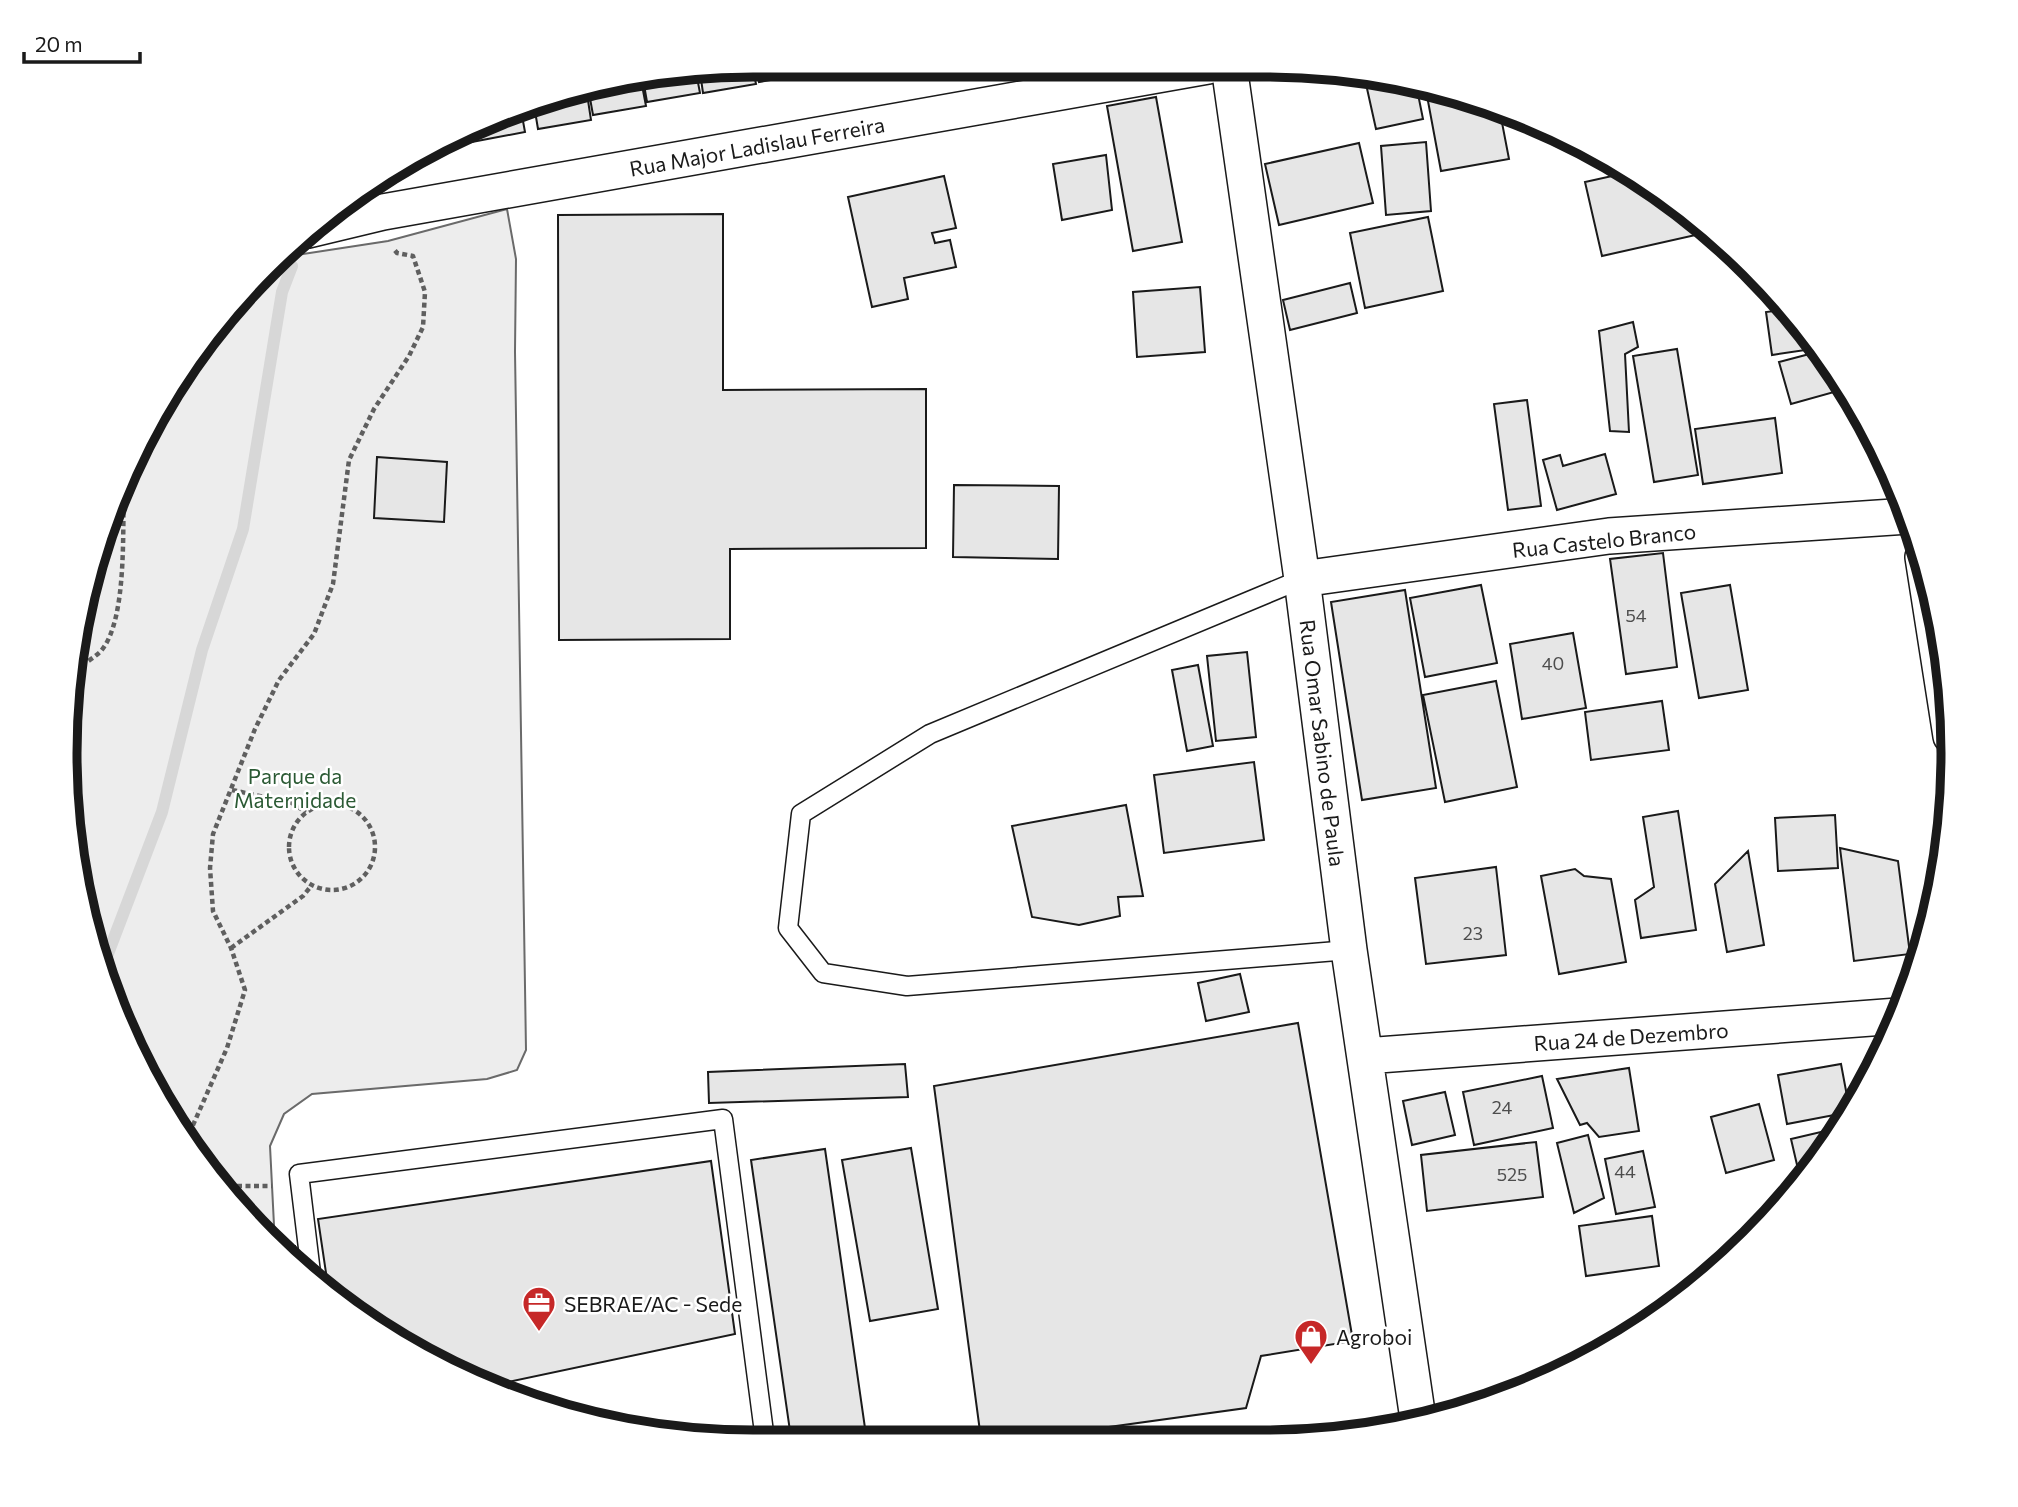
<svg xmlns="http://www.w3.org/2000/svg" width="2018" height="1507" viewBox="0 0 2018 1507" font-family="Commissioner,sans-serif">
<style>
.built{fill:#ededed;stroke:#6a6a6a;stroke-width:2}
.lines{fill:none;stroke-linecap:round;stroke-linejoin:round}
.stream{stroke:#d7d7d7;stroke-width:12}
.building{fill:#e6e6e6;stroke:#1a1a1a;stroke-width:2}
.lane-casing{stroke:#1a1a1a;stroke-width:21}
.street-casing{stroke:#1a1a1a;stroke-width:38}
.path{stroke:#5f5f5f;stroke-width:4.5;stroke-dasharray:5 3.5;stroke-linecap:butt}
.lane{stroke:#fff;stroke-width:18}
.street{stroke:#fff;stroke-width:35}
.labels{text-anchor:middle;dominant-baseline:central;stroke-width:5;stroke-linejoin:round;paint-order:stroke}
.number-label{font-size:18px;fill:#4d4d4d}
.street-label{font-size:21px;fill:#1a1a1a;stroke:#fff}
.park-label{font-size:21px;fill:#2b5a34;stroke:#fff}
.poi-label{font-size:21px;fill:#1a1a1a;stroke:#fff;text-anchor:start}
.rim{fill:none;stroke:#1a1a1a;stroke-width:9}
</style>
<rect width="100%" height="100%" fill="#fff"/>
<path class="built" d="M507 209 516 259 515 352 526 1050 517 1070 487 1079 312 1094 284 1114 270 1146 275 1245 207 1172 157 1098 101 975 66 799 78 620 136 449 236 299 277 258 388 241Z"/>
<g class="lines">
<path class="stream" d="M101 972 162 812 202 650 243 529 282 292 292 266"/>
</g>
<path class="building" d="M752 65 756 84 703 93 700 72Z
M756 65H810L812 73 759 82Z
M815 65H858L816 72Z
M696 72 700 93 647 102 643 79Z
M1364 75 1416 84 1423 119 1376 129Z
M641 80 646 106 593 115 588 87Z
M1425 85 1442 88 1499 107 1509 159 1441 171Z
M586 87 591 120 538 129 534 105 575 88Z
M1156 97 1182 242 1133 251 1107 106Z
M521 110 525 132 461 144 459 136Z
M1515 113 1528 117 1542 125 1518 129Z
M1426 142 1431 211 1386 215 1381 146Z
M1359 143 1373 203 1279 225 1265 164Z
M1106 155 1112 210 1062 220 1053 164Z
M1630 172 1647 181 1709 232 1602 256 1585 182Z
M944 176 956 228 932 233 935 243 950 240 956 267 904 278 908 299 872 307 848 197Z
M723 214V390L926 389V548L730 549V639L559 640 558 215Z
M1428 217 1443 291 1365 308 1350 233Z
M1350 283 1357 313 1290 330 1283 300Z
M1200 287 1205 352 1137 357 1133 292Z
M1789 309 1811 335 1819 348 1772 355 1766 312Z
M1633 322 1638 347 1625 354 1629 432 1610 431 1599 331Z
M1677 349 1698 475 1654 482 1633 356Z
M1821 351 1845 389 1791 404 1779 362Z
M1527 400 1541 506 1508 510 1494 404Z
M1775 418 1782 473 1703 484 1695 429Z
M1605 454 1616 494 1557 510 1543 460 1560 455 1563 466Z
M377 457 447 462 444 522 374 518Z
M954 485 1059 486 1058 559 953 557Z
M1663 553 1677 667 1626 674 1610 559Z
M1481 585 1497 663 1425 677 1410 598Z
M1730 585 1748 690 1699 698 1681 593Z
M1405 590 1436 788 1362 800 1331 602Z
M1573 633 1586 708 1522 719 1510 644Z
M1247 652 1256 737 1216 741 1207 656Z
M1198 665 1213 746 1187 751 1172 670Z
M1496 681 1517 787 1445 802 1423 695Z
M1662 701 1669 750 1591 760 1585 712Z
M1254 762 1264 840 1164 853 1154 775Z
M1126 805 1143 896 1118 897 1120 916 1079 925 1032 917 1012 826Z
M1678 811 1696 930 1641 938 1635 900 1654 887 1643 817Z
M1835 815 1838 868 1778 871 1775 818Z
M1840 848 1898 861 1910 954 1854 961Z
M1748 851 1764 945 1727 952 1715 884Z
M1496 867 1506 955 1426 964 1415 878Z
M1575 869 1584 876 1611 879 1626 962 1559 974 1541 876Z
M1240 974 1249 1012 1206 1021 1198 983Z
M1298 1023 1353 1341 1261 1356 1246 1408 1022 1439H981L934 1086Z
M905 1064 908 1097 709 1103 708 1072Z
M1841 1064 1850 1112 1787 1124 1778 1075Z
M1629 1068 1639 1131 1599 1137 1587 1123 1580 1125 1557 1079Z
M1542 1076 1553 1128 1474 1145 1463 1092Z
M1445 1092 1455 1135 1412 1145 1403 1101Z
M1759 1104 1774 1160 1726 1173 1711 1117Z
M1838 1128V1130L1801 1182 1791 1139Z
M1588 1135 1604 1198 1574 1213 1557 1143Z
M1536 1142 1543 1197 1427 1211 1421 1155Z
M911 1148 938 1309 870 1321 842 1160Z
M825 1149 865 1428 791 1438 751 1160Z
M1643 1151 1655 1207 1616 1214 1605 1159Z
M711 1161 735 1334 489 1386 409 1350 329 1293 318 1219Z
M1652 1216 1659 1266 1586 1276 1579 1226Z
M295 1246 298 1270 278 1248Z"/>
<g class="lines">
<defs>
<path id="lane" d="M1302 579 930 734 801 814 788 928 823 973 907 986 1349 950
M312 1281 299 1174 723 1119 765 1440"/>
<path id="street" d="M1229 66 1302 579 1349 950 1418 1419
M308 230 383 212 1208 66
M1923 557 1951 736
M1302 579 1609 536 1908 516
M1365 1056 1898 1016"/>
</defs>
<use href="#lane" class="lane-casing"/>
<use href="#street" class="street-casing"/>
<path class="path" d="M75 671C83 664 94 658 101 651 128 619 122 527 124 485
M232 790 292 803 306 812
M289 847a43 43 0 1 1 86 0a43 43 0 1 1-86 0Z
M231 948 303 896 312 885
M186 1141 227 1048 245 990 231 948 213 911 210 868 213 834 255 729 279 680 314 634 333 584 349 460 374 409 409 356 423 327 425 292 413 256 397 253 393 248
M220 1186H272"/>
<use href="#lane" class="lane"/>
<use href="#street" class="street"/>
</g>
<defs>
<symbol id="office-pin" viewBox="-11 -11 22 30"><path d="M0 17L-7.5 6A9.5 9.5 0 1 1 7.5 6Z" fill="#c62828" stroke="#fff"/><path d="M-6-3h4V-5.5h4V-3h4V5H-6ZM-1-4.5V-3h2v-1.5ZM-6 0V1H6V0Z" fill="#fff"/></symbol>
<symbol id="shop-pin" viewBox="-11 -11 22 30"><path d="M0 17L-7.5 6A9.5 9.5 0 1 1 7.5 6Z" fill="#c62828" stroke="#fff"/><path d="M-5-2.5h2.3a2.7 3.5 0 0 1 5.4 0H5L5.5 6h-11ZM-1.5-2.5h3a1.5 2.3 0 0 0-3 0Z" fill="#fff"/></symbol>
</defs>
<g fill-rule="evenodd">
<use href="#office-pin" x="520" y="1284" width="38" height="52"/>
<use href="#shop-pin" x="1292" y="1317" width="38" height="52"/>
</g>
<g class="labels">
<g class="number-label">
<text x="1636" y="615">54</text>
<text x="1553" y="663">40</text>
<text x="1473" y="933">23</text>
<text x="1502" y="1107">24</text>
<text x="1625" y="1171">44</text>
<text x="1512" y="1174">525</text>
</g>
<g class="street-label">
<text transform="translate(757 146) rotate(-10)">Rua Major Ladislau Ferreira</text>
<text transform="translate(1604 540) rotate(-6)">Rua Castelo Branco</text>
<text transform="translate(1323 743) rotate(83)">Rua Omar Sabino de Paula</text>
<text transform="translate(1631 1036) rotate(-4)">Rua 24 de Dezembro</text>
</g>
<g class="park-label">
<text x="295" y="775">Parque da<tspan x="295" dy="24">Maternidade</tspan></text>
</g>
<g class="poi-label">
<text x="564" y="1303">SEBRAE/AC - Sede</text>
<text x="1336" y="1336">Agroboi</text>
</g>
</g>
<path d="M0 0H2018V1507H0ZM753 77H1265A676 676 0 0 1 1941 753V754A676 676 0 0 1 1265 1430H753A676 676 0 0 1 77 754V753A676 676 0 0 1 753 77Z" fill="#fff" fill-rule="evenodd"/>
<path class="rim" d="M753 77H1265A676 676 0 0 1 1941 753V754A676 676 0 0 1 1265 1430H753A676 676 0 0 1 77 754V753A676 676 0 0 1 753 77Z"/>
<path d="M24 52v10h116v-10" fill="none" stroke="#1a1a1a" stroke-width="3.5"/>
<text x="35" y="52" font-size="21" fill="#1a1a1a" stroke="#ffffff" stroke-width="5" paint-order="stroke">20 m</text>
</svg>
